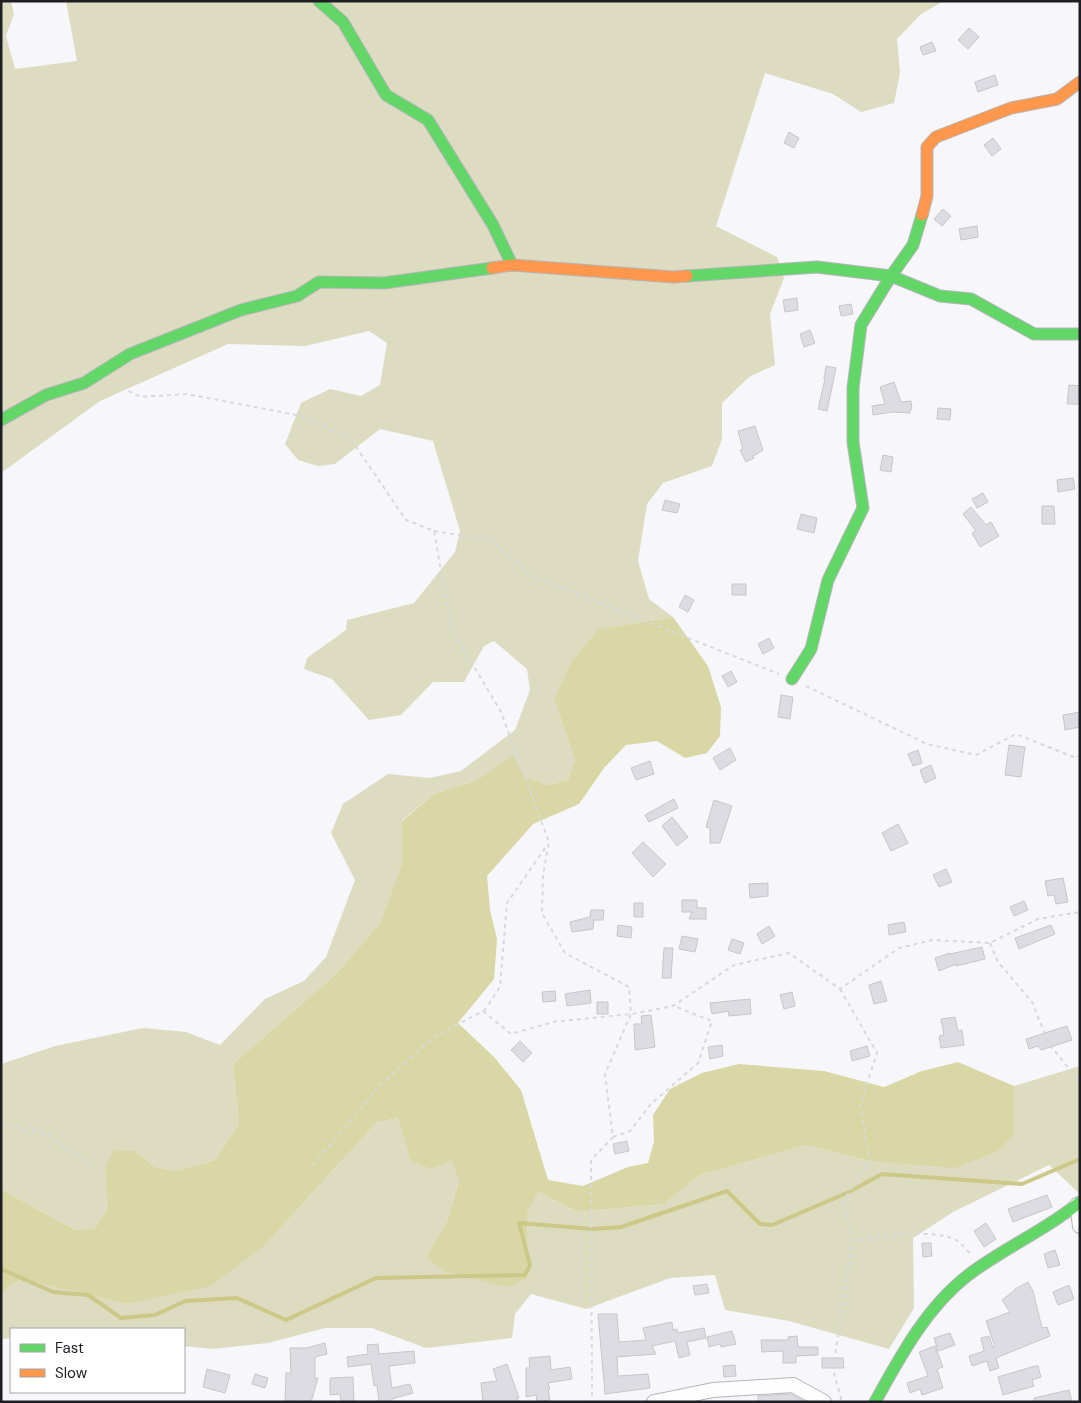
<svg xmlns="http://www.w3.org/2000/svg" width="1081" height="1403" viewBox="0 0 1081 1403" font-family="'DM Sans',sans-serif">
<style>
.green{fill:#dddcc1}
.forest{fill:#d8d7a5}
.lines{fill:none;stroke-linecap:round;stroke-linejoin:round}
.stream{stroke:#cbc888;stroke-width:4}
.building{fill:#dddce2;stroke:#c6c6cb}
.street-casing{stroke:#b5b5ba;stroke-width:16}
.fast-casing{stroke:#b5b5ba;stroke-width:13}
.slow-casing{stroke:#b5b5ba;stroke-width:13}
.path{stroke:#d9d9db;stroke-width:2;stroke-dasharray:4 4;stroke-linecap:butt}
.street{stroke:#fefefe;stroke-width:14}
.fast{stroke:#63d668;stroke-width:11}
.slow{stroke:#ff974d;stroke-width:11}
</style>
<rect width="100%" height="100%" fill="#f6f6fb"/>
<path class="green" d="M1 1H11L14 14 6 36 15 69 77 61 66 1H944L921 14 897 39 900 73 894 103 861 112 833 94 765 73 716 226 777 257 784 278 770 314 775 365 749 377 722 403V439L712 466 663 483 647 504 638 561 649 599 673 617 600 629 554 699 575 760 568 780 547 785 526 777 513 757 477 780 434 794 402 820V863L380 923 337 973 233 1064 239 1124 215 1160 174 1171 153 1166 136 1151 105 1168 107 1210 95 1228 75 1230 1 1189V1064L55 1046 143 1028 186 1032 220 1045 265 999 304 981 326 957 355 880 331 833 343 804 388 774 430 778 461 771 515 730 530 690 527 669 494 641 484 646 464 682H433L401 715 369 720 332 679 304 669 307 658 346 630 347 620 414 603 455 552 460 531 433 441 380 429 335 464 318 466 298 460 285 444 301 403 330 389 361 396 380 385 387 343 369 331 305 346 228 344 100 401 1 473Z
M1080 1066V1194L1049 1165 953 1212 913 1238 914 1308 889 1349 789 1321 725 1310 715 1275 670 1278 586 1309 531 1294 515 1314 512 1338 426 1348 372 1328H325L268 1343 213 1349 184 1346V1329H11V1338L1 1339V1294L20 1279 126 1304 265 1245 377 1122 398 1118 410 1160H451L459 1179 447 1221 426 1257 527 1279 526 1211 538 1192 578 1212 664 1204 700 1175 806 1145 869 1161 1014 1134V1086Z"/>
<path class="forest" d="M673 617 708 666 721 707 720 736 707 753 685 758 657 741 626 745 604 768 579 804 533 824 487 876 490 910 497 939 494 979 458 1023 494 1057 521 1090 548 1180 583 1186 628 1167 648 1163 654 1142 653 1115 670 1089 702 1073 739 1064 824 1071 884 1087 922 1071 958 1062 1014 1086V1134L998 1151 955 1168 869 1161 806 1145 700 1175 664 1204 578 1212 538 1192 527 1212V1279L506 1287 444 1271 426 1257 447 1221 459 1180 451 1160 431 1169 410 1160 398 1118 377 1122 265 1245 211 1286 126 1304 20 1279 1 1294V1189L75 1230 95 1228 107 1210 105 1168 114 1150 136 1151 153 1166 174 1171 215 1160 239 1124 233 1064 337 973 380 923 402 863V821L434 794 477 780 513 756 526 777 547 785 568 780 575 760 554 699 572 661 599 629Z"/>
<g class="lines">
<path class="stream" d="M1 1269 53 1292 88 1295 121 1318 155 1315 185 1301 237 1298 286 1320 376 1278 525 1275 530 1265 519 1223 593 1229 621 1227 727 1191 760 1224 772 1225 849 1192 882 1174 1022 1184 1080 1159"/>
</g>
<path class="building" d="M969 28 979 37 968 49 958 40Z
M932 42 936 51 923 55 920 47Z
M995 75 998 85 978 92 975 82Z
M789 132 799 138 794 148 784 143Z
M993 138 1001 149 992 156 984 145Z
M943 209 951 216 942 226 934 219Z
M977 226 978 237 961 240 959 229Z
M797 298 798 310 785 312 783 300Z
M851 304 853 314 841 316 839 306Z
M810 330 815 343 804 347 800 334Z
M826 366 836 368 827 411 818 409 825 379H824Z
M894 382 901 402 911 401 912 409 910 410V413L893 412 873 415 872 406 885 404 880 387Z
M1069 385 1080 386V404H1067Z
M938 408 951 409 950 420 937 419Z
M755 426 763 450 753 456 754 458 746 462 740 450 743 449 738 431Z
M883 455 893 457 891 472 880 470Z
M1073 478 1075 489 1058 492 1057 480Z
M983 493 988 502 977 508 972 499Z
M665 500 680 504 677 513 662 510Z
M1042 506H1054L1055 524H1042Z
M971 507 986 525 991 522 999 536 980 547 972 533 976 531 963 514Z
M801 514 817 518 814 533 797 529Z
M732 584H746V595H732Z
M685 595 694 600 688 612 679 607Z
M769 638 774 648 763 654 758 644Z
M731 671 737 682 728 687 722 676Z
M781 695 793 697 790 719 778 717Z
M1080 712V727L1065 730 1063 715Z
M1009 745 1025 747 1021 777 1005 775Z
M730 748 736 760 720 770 713 758Z
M918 750 922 763 913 766 908 754Z
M650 761 654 774 636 780 631 768Z
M931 765 936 778 925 783 920 770Z
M674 799 678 808 649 822 645 815Z
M714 800 732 806 720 843H710V828L706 827Z
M672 817 688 837 677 846 662 826Z
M898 824 908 843 891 851 882 833Z
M643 842 666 864 653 877 632 853Z
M946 869 952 882 939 887 933 875Z
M1063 878 1068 902 1056 904 1054 895 1048 896 1045 881Z
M768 883V896L750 898 749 884Z
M682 900H697V908H706V919H689L692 912H682Z
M1024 901 1028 910 1014 916 1010 907Z
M634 903H643V917H634Z
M591 910H604L603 920H594L593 929 572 932 570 922 590 917Z
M904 922 906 932 889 935 888 925Z
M618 925 632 927 631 938 617 936Z
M1051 925 1055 934 1019 949 1015 938Z
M769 926 775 936 762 944 757 934Z
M682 936 698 939 695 952 679 949Z
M732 939 744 943 740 954 728 950Z
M982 947 985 959 956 966V964L939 971 935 958 950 953V954Z
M664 948H673L671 978H662Z
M881 981 887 1001 874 1004 869 985Z
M590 990 591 1003 567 1006 565 994Z
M555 991 556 1001 543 1002 542 992Z
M792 992 795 1006 784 1009 780 995Z
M750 999 751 1014 729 1016 728 1011 712 1014 710 1003Z
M597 1002H608V1014H597Z
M651 1015 655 1047 635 1050 634 1024H642L641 1016Z
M955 1017 958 1031 962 1030 964 1045 941 1048 939 1036 944 1035 941 1019Z
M1067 1026 1072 1040 1041 1050 1038 1046 1029 1049 1026 1039Z
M520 1041 532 1053 523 1062 511 1050Z
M722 1045 723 1056 710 1059 708 1047Z
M867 1046 870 1056 852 1061 850 1051Z
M627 1141 629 1151 615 1154 613 1144Z
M1047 1195 1052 1207 1013 1222 1008 1209Z
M986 1223 996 1239 984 1247 974 1231Z
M922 1243H931L932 1256 923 1257Z
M1055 1250 1060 1265 1048 1268 1044 1254Z
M1028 1282 1033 1291 1042 1328 1047 1327 1050 1336 996 1358 999 1368 990 1371 987 1361 972 1366 969 1356 984 1351 981 1338 989 1336 993 1348 995 1347 986 1321 1010 1312 1002 1300 1015 1290V1289Z
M707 1284 709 1293 695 1295 693 1286Z
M1069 1285 1074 1299 1058 1305 1053 1292Z
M598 1314H617L619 1342 646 1340 643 1328 672 1322 673 1330 677 1329 678 1333 704 1328 706 1338 687 1342 690 1355 679 1358 675 1341 652 1346 656 1354 617 1357 618 1376 648 1374 650 1388 605 1394Z
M732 1331 736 1344 721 1347 720 1344 709 1347 707 1337Z
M950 1333 955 1345 938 1351 934 1338Z
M797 1336 798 1347H818V1355L796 1356V1363H783V1351L762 1352 761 1340H788V1337Z
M325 1343 327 1354 315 1357V1379L318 1378 311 1402 285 1401 286 1373H291L290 1348H307Z
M378 1344 379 1354 414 1351 415 1363 389 1366 392 1388 410 1384 413 1393 392 1399V1402H379L377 1385 374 1386 371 1364 348 1367 347 1357 368 1354 367 1345Z
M935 1346 943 1367 937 1369 943 1388 922 1395 920 1389 910 1393 907 1383 928 1376 919 1352Z
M550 1356 551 1370 570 1367 572 1379 548 1383 550 1389H548L550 1400 537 1402 536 1395 526 1397V1368H530L529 1358Z
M822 1358H843L844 1368H822Z
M507 1364 519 1398H517L518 1402H483L481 1383 497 1381 493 1369Z
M735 1365 736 1376 724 1377 723 1366Z
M1035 1366H1038L1041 1377 1032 1380 1034 1386 1003 1395 998 1377Z
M207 1369 230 1375 225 1393 203 1387Z
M255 1374 268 1378 265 1388 252 1384Z
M353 1377 354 1402H341L340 1394 330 1395V1378Z
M1069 1390 1072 1402H1034V1398Z
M791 1394 805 1402H758V1396Z"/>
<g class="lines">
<defs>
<path id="street" d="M1077 1205 1080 1226
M654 1402 713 1390 793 1385 824 1402"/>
<path id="fast" d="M319 1 343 22 386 95 428 120 493 225 512 265
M687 276 817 267 891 276 940 296 971 299 1034 334H1080
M1 420 46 395 84 383 130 354 241 310 297 296 319 282 384 283 492 268
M792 679 811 649 828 580 863 508 853 442V388L861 325 891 276 913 245 922 215
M875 1402C900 1357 926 1308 967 1276 1003 1248 1045 1231 1080 1202"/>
<path id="slow" d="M922 215 927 196V147L936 137 1011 108 1057 99 1080 82
M492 268 512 265 673 277 687 276"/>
</defs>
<use href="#street" class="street-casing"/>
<use href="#fast" class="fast-casing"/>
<use href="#slow" class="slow-casing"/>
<path class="path" d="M114 384 141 397 187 394 302 416 350 438 406 520 434 531 451 628 501 712 549 842 543 875 542 913 565 953 629 987 631 1014 605 1074 613 1137 591 1160 592 1402
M1 392 16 393
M434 531 491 540 532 576 779 674
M806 686 927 744 976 755 1016 734 1076 758 1080 756
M990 943 998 962 1032 1002 1049 1044 1080 1082
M840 989 877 1053 860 1105 870 1161 843 1201 852 1241 833 1370 842 1402
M484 1011 500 987 507 903 548 844
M1 1123 47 1134 91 1165
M613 1137 630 1131 651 1104 698 1063 712 1021 674 1006
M313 1165 380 1085 434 1037 483 1011 511 1034 553 1022 631 1014 673 1006 734 965 789 953 840 989 899 948 932 940 990 943 1038 919 1080 912
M852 1241C876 1237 935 1228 956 1240 961 1243 966 1249 970 1253"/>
<use href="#street" class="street"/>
<use href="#fast" class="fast"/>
<use href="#slow" class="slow"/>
</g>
<rect width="1081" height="1403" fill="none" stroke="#1f1e25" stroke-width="5"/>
<rect x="10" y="1328" width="175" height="65" fill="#ffffff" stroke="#a5a5a8"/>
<rect x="20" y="1344" width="25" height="8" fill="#63d668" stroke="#a5a5a8"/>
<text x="55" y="1353" font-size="15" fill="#1f1e25">Fast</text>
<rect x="20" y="1369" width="25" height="8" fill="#ff974d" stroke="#a5a5a8"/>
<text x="55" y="1378" font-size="15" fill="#1f1e25">Slow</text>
</svg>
